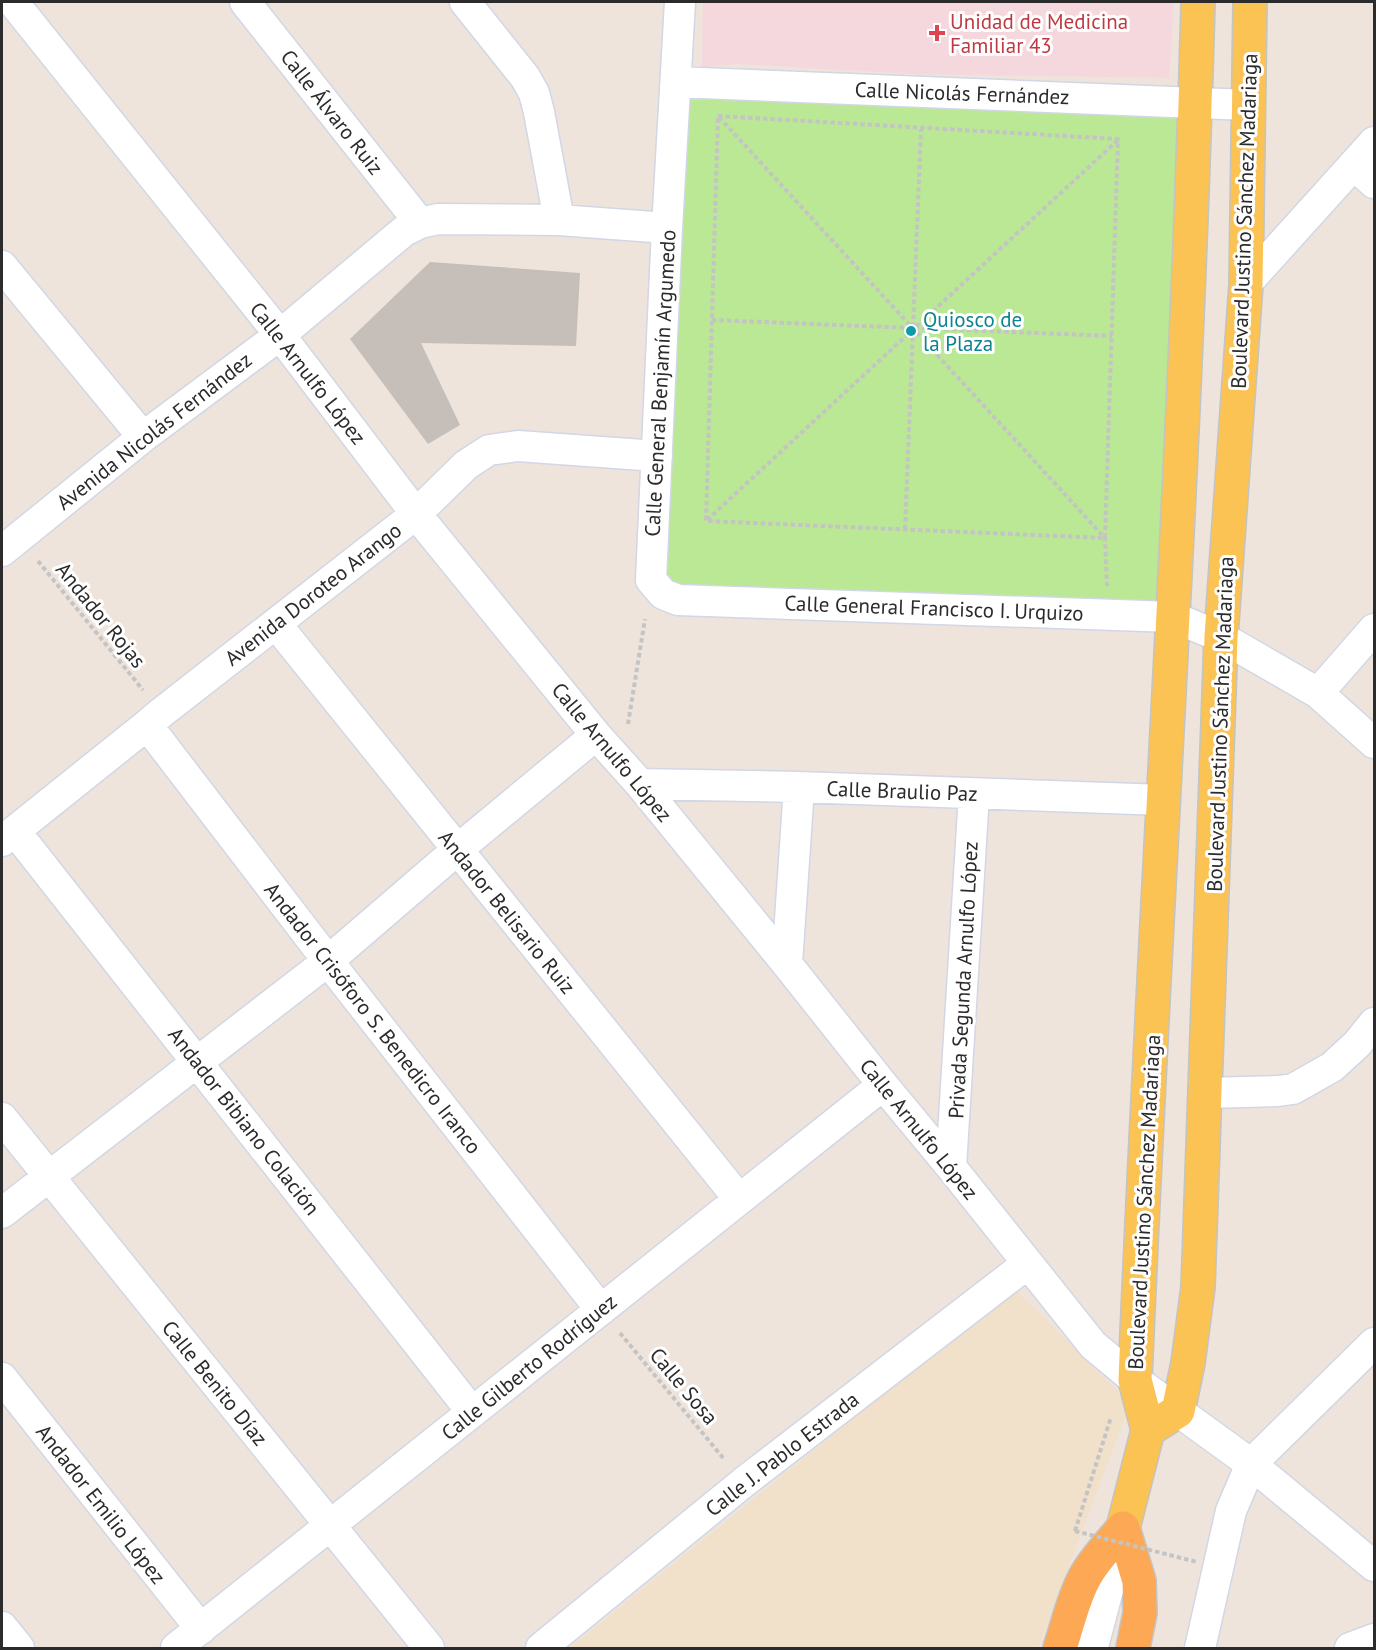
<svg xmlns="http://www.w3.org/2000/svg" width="1376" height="1650" viewBox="0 0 1376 1650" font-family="'PT Sans',sans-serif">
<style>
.education{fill:#f1e0ca}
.medical{fill:#f5d8dd}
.green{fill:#bae894}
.building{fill:#c6beb8}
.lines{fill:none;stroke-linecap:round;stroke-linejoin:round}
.minor-casing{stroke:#d1d7e5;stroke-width:33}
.secondary-casing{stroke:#d1d7e5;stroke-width:36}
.primary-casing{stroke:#c4c4c4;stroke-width:36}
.trunk-casing{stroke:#c4c4c4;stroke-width:36}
.path{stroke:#c4c4c4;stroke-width:4;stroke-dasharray:4.5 3;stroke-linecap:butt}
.minor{stroke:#fff;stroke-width:30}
.secondary{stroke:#fff;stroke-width:33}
.primary{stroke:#fbc254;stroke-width:33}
.trunk{stroke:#fda855;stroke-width:33}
.path-bridge{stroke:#c4c4c4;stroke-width:4;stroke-dasharray:4.5 3;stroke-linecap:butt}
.health-dot{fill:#e0444e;stroke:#fff;stroke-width:2}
.culture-dot{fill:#0f9aa8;stroke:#fff;stroke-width:2}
.labels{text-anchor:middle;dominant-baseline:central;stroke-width:6;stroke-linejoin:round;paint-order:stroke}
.health-label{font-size:21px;fill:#be3a42;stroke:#fff;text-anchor:start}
.street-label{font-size:21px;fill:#2b2b2b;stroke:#fff}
.culture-label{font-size:21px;fill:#0d838f;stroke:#fff;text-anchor:start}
</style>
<rect width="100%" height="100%" fill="#eee4dc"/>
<path class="education" d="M1014 1288 1130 1404 1038 1648H570Z"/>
<path class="medical" d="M703 2H1174L1169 78 913 74 738 64 702 67Z"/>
<path class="green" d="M680 84 1188 107 1165 610 663 592Z"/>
<path class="building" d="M430 262 580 273 576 346 421 343 460 425 428 444 350 339Z"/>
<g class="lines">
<defs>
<path id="minor" d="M13 2 280 335 416 514 596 735 640 784 787 964 883 1085 951 1167 1093 1345 1135 1380 1251 1464 1374 1566
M245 2 420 223
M465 2 525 77 534 93 539 112 559 220
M680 2 667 228 651 580 663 594 678 600 1173 617 1221 637 1318 693 1374 743
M676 82 1248 105
M1354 165 1374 183
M2 266 143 437
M1246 284 1374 142
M2 551 143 437 280 335 404 231 420 223 438 219 559 220 667 228
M276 624 739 1199
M1318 693 1374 629
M147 725 328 961 601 1310
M640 784 799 787 1164 800
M15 831 472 1412
M2 841 147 725 161 713 416 514 466 465 489 450 518 446 657 456
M787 964 799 787
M1206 1093 1278 1091 1293 1089 1332 1067 1357 1044 1374 1023
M2 1118 429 1648
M951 1167 974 794
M2 1213 328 961 457 850 596 735
M2 1378 201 1629
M2 1627 19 1648
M176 1648 883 1085
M541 1648 744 1482 1027 1264
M1200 1648 1231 1511 1251 1464 1374 1343
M1350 1648 1374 1639"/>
<path id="secondary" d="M1091 1648 1123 1528"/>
<path id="primary" d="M1148 1430 1178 1411 1188 1363 1198 1287 1221 637 1246 284 1250 2
M1123 1528 1148 1430 1135 1380C1154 920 1186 461 1198 2"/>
<path id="trunk" d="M1123 1528 1139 1581 1140 1613 1133 1648
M1060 1648C1068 1624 1073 1599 1085 1577 1095 1559 1110 1544 1123 1528"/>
</defs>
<use href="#minor" class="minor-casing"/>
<use href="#secondary" class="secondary-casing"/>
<use href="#primary" class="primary-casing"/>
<use href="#trunk" class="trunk-casing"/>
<path class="path" d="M718 116 1118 139 1105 538 706 521Z
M719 117 1105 538 1107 586
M712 320 1112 336
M707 520 1118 140
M905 529 921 129
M38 561 143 690
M628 724 645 619
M620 1333 724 1459
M1075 1531 1111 1417"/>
<use href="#minor" class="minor"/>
<use href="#secondary" class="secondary"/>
<use href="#primary" class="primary"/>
<use href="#trunk" class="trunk"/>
<path class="path-bridge" d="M1075 1531 1197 1562"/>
</g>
<path class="health-dot" d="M934 24h6v6h6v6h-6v6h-6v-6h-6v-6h6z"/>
<circle class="culture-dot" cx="911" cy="331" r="6"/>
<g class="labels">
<g class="health-label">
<text x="950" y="21">Unidad de Medicina<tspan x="950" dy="24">Familiar 43</tspan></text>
</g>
<g class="street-label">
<text transform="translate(962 93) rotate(2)">Calle Nicolás Fernández</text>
<text transform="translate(332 112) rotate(52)">Calle Álvaro Ruiz</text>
<text transform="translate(1244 221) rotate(-88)">Boulevard Justino Sánchez Madariaga</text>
<text transform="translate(308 373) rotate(52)">Calle Arnulfo López</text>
<text transform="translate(660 383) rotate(-87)">Calle General Benjamín Argumedo</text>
<text transform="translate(154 431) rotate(-38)">Avenida Nicolás Fernández</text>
<text transform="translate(313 594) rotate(-38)">Avenida Doroteo Arango</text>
<text transform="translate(934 608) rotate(2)">Calle General Francisco I. Urquizo</text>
<text transform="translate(101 615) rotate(51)">Andador Rojas</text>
<text transform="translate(1220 724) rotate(-88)">Boulevard Justino Sánchez Madariaga</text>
<text transform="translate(612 752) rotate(50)">Calle Arnulfo López</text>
<text transform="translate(902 791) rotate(2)">Calle Braulio Paz</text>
<text transform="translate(507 912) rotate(51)">Andador Belisario Ruiz</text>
<text transform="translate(963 980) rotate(-87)">Privada Segunda Arnulfo López</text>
<text transform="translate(373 1018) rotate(52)">Andador Crisóforo S. Benedicro Iranco</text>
<text transform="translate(244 1121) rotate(52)">Andador Bibiano Colación</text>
<text transform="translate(919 1129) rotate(51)">Calle Arnulfo López</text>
<text transform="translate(1144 1202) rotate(-87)">Boulevard Justino Sánchez Madariaga</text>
<text transform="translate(529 1367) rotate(-39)">Calle Gilberto Rodríguez</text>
<text transform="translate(215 1383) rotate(51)">Calle Benito Díaz</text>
<text transform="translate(684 1386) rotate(50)">Calle Sosa</text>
<text transform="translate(782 1454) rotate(-38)">Calle J. Pablo Estrada</text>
<text transform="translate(101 1504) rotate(52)">Andador Emilio López</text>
</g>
<g class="culture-label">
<text x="923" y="319">Quiosco de<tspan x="923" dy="24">la Plaza</tspan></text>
</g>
</g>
<rect width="1376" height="1650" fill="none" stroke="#2b2b2b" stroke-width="6"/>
</svg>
